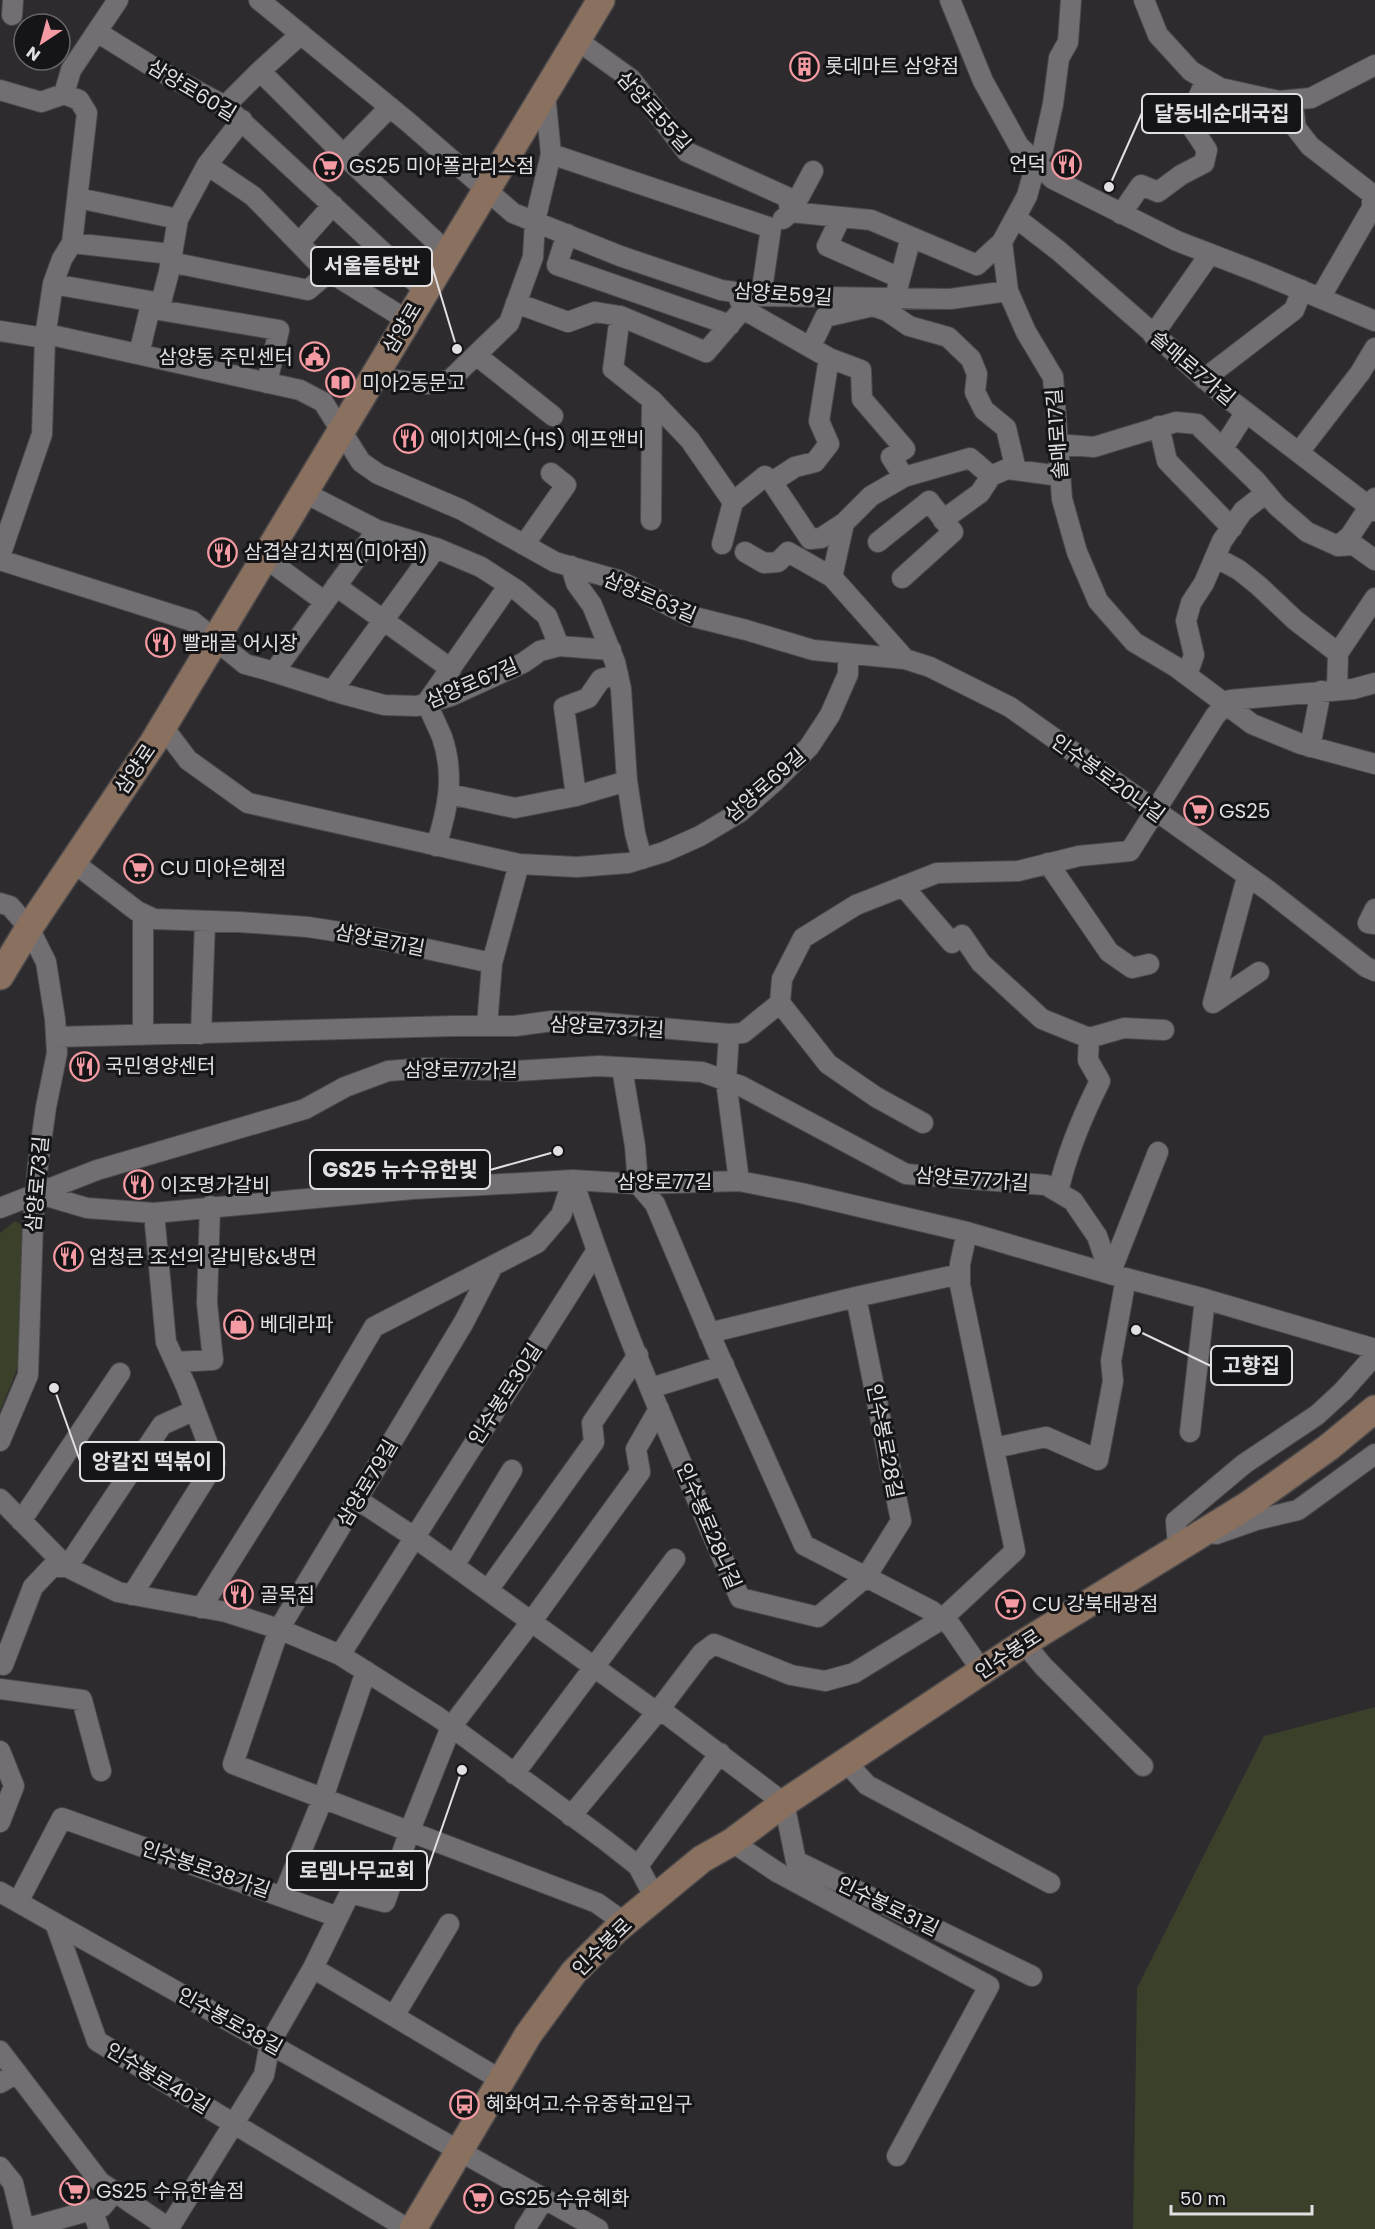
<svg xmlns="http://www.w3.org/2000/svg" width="1375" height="2229" viewBox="0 0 1375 2229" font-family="Poppins,'Noto Sans KR',sans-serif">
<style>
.green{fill:#3a402a}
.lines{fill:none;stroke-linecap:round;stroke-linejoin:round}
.street-casing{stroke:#4b494b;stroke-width:22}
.secondary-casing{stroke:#4b494b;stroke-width:30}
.street{stroke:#716f72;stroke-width:20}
.secondary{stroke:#8a705e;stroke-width:27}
.labels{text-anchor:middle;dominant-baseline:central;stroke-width:6;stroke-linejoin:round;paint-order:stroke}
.poi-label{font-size:20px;fill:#e1dfe1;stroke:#151416;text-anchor:start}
.street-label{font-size:20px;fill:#e1dfe1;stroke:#151416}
.leader{fill:none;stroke:#e1dfe1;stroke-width:2}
.callout-dot{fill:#e1dfe1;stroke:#151416;stroke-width:2}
.callout{fill:#151416;stroke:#e1dfe1;stroke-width:2}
.callout-label{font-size:21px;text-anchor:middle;font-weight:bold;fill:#e1dfe1}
</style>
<rect width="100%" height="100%" fill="#2e2b2e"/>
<path class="green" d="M15 1221 26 1228 18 1367 0 1411V1233Z
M1375 1707V2229H1133L1137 1988 1264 1736Z"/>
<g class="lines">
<defs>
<path id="street" d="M259 0 408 122 513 213 620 256 721 290 761 296 950 299 1008 291
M950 0 983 81 1019 146 1053 179 1177 241 1260 273 1375 321
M1071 0 1068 42 1059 58 1053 104 1043 149 1036 163 1027 196 1002 242 1008 291 1026 332 1053 377 1062 499 1077 552 1098 601 1134 642 1176 667 1252 724 1301 744 1375 764
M1144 0 1158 35 1191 71 1220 88 1279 101 1311 98 1375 65
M12 15 13 0
M97 32 158 70 225 106 425 291
M577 40 631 79 687 152 787 197 791 212
M260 71 355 166 448 253
M0 90 41 102 64 94
M64 94 71 70 118 0
M1292 100 1296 128 1310 146 1372 194V208L1320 298
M225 106 260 71 301 34
M551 154 771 228 761 296
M343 155 390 107
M207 165 253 196 323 268 407 320
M78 198 178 219
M791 212 813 171
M1121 214 1141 185 1158 192 1181 175 1204 163 1207 150 1191 126V114L1206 80
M841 217 827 246 900 278
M1016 218 1059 251 1221 393 1375 511
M783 219 791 212 871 220 977 265 1002 242
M567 234 557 265 730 325
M72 243 171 254
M299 243 333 205
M170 262 308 290 329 272
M53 284 161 303
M897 290 911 237
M737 293 743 309 829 358 819 421 829 444 815 462 795 467 772 482 810 539 821 538 844 523 871 496 904 477 970 458 991 476
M516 303 568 322 595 312 620 316 706 352 743 309
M159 310 279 330 267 383
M620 316 613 369 652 400 690 440 733 502 722 544
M0 331 38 337 56 336 300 390 323 402 361 462 378 474 462 510 555 562 618 580 690 616 746 630 813 650 905 659 930 667 1010 707 1269 891 1366 967 1375 971
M1153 335 1210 254
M811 346 825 317 873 306 887 311 909 326 948 337 971 359 977 374 975 392 984 410 1006 428 1016 470
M139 354 150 308 159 310 169 272 178 219 207 165 242 120
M476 355 553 416
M829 358 861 370 862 399 905 449 891 457 904 477
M373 377 427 384 450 380 509 323 533 257 535 221 551 154 545 93
M1204 379 1294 310 1302 290
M1159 426 1167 461 1232 528
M1057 444 1094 447 1176 422 1197 424 1256 481 1277 506 1307 532 1338 546 1354 545 1375 560
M1223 448 1246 412
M1299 452 1360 373 1375 348
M303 492 377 530 436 548 481 567 518 591 547 616 559 646
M733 502 765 476 772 482
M651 520 652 400
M943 520 980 493 991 476 1007 469 1060 476
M844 523 832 577 905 659
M878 542 929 501 953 532 902 578
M524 545 566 485 551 473
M1338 546 1350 536 1375 498
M745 552 764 563 778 562 788 552 832 577
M0 556 42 434 45 337 53 284 62 259 72 243 87 113 79 100 64 94
M264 557 325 602
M1215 557 1239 570 1259 586 1295 620 1338 653 1337 690
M0 560 192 621 245 664 267 670 343 694 384 705 417 706 451 696 523 663 540 651 559 646 611 650
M571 566 576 583 592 605 615 662 621 689 627 781 635 833 642 859
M336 586 451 669
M1338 653 1375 598
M274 672 377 530
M1187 675 1194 655 1186 621 1191 603 1204 583 1222 541 1243 511 1266 493
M332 691 436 548
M163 727 188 760 248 803 519 864 577 867 628 863 664 852 700 836 740 812 774 782 809 747 830 715 848 674V654
M1310 747 1321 691
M449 794 515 808 576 796 627 781
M576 796 564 707 588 698 601 679 618 674
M436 846C448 809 455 775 442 737 437 725 431 714 427 702L509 585
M73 862 137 911 154 919 239 922 308 927 366 936 492 963
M1048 863 1109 952 1132 968 1149 964
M903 886 952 943 962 935 981 963 1042 1019 1089 1038 1124 1028 1164 1030
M0 903 10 906 29 928 46 962 55 1019 57 1053 46 1107 38 1164 33 1222 28 1375 0 1441
M1375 909 1368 923 1375 924
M143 914V1035
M780 1003 828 1064 876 1097 923 1123
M1213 1003 1247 877
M1213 1003 1259 972
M487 1026 492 963 519 864
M201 1034 205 921
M729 1034 726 1081 739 1181
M56 1037 453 1026H515L552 1021 593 1022 729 1034 743 1033 780 1003 782 979 803 938 856 905 937 873 1018 871 1079 856 1130 851 1215 716 1230 700 1353 689 1375 683
M622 1068 635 1146 638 1184 655 1204 718 1353 804 1545 932 1611 951 1626 982 1671
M573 1180C619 1323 680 1461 740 1598L818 1617 866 1577 901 1521 856 1297
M1058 1192C1067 1152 1082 1117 1100 1081L1088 1060 1089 1038
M36 1193 87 1208 154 1213 413 1189 573 1180 638 1184 739 1181 801 1193 967 1232 1110 1274 1158 1152
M0 1208 97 1170 305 1109 345 1087 388 1071 425 1068 515 1071 599 1066 702 1072 741 1086 906 1174 1046 1185 1073 1201 1097 1236 1110 1274 1205 1299 1375 1349
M493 1266 464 1322 279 1629 233 1764 597 1903 625 1923
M709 1333 856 1297 960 1274
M175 1362 213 1360 207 1303 210 1206
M651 1388 724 1365
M1190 1432 1205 1299
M994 1448 1046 1437 1098 1460 1113 1381 1111 1361 1126 1278
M0 1499 67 1567 118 1592 226 1612 279 1629 340 1655 438 1717 605 1840 638 1866 655 1898
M358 1500 414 1537 648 1706 669 1716 784 1803 796 1861 1032 1976
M21 1521 120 1373
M1216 1534 1256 1520 1298 1510 1375 1454
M1188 1543 1178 1547 1176 1521 1244 1464 1317 1415 1343 1391 1375 1355
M454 1566 512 1470
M488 1590 594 1442 592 1423 638 1355
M132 1595 215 1463 186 1386 166 1342 154 1213
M201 1608 319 1420 374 1327 537 1243 561 1215 573 1180
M1024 1643 1043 1666 1143 1766
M340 1655 597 1250
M3 1665 33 1587 52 1567H67L162 1425 195 1410
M0 1689 82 1700 101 1771
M0 1751 14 1786 0 1822
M846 1762 867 1785 1050 1883
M514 1774 675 1559
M571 1816 658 1711 702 1653 714 1644 791 1675 825 1681 854 1673 942 1619 1015 1551 960 1285V1264L967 1232
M732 1842 777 1872 989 1986 897 2156
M638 1866 720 1753
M0 1892 598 2229
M283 1896 323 1798 366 1671
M18 1902 62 1818 338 1917
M55 1923 97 2041 408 2229
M313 1968 501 2080
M394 2016 449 1924
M0 2051 100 2182 170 2229
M0 2083 17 2073
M0 2167 13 2183 24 2229
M92 2210 99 2229
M169 2228 264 2075 270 2043 313 1968 350 1893 385 1902 410 1830 451 1727 531 1622 640 1472 636 1449 659 1409
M24 2229 102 2207 115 2191
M525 2229 544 2199"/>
<path id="secondary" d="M0 976 29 928 153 743 601 0
M413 2229 528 2035 574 1972 617 1929 702 1859 732 1842 784 1803 1024 1643 1248 1505 1329 1447 1375 1409"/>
</defs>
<use href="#street" class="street-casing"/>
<use href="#secondary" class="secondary-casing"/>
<use href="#street" class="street"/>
<use href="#secondary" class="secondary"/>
</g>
<defs>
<symbol id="building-ring" viewBox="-11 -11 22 22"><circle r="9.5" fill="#151416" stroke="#f49aa3" stroke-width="1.5"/><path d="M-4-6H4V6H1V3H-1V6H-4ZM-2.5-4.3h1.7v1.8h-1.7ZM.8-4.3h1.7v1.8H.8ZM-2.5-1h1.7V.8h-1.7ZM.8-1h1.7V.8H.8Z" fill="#f49aa3"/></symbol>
<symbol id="restaurant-ring" viewBox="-11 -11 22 22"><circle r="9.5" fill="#151416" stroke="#f49aa3" stroke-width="1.5"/><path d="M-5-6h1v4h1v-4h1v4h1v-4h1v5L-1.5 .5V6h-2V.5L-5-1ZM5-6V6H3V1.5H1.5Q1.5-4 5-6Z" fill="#f49aa3"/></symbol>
<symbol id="supermarket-ring" viewBox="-11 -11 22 22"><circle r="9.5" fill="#151416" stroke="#f49aa3" stroke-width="1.5"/><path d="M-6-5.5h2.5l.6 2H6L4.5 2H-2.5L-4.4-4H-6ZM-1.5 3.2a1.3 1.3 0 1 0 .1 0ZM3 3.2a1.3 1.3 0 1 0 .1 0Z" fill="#f49aa3"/></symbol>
<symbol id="civic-ring" viewBox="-11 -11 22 22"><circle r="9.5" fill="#151416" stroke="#f49aa3" stroke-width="1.5"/><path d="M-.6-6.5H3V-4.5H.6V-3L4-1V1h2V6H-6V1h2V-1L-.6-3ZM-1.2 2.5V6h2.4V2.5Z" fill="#f49aa3"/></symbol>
<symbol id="library-ring" viewBox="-11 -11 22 22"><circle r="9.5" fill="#151416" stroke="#f49aa3" stroke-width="1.5"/><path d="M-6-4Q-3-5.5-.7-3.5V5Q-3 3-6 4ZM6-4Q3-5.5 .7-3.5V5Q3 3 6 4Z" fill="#f49aa3"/></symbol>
<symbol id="shop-ring" viewBox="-11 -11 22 22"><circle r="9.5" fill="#151416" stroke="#f49aa3" stroke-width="1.5"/><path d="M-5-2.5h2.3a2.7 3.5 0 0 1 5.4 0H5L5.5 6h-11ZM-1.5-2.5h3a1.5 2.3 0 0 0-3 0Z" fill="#f49aa3"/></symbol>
<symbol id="bus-ring" viewBox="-11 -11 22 22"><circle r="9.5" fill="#151416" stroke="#f49aa3" stroke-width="1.5"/><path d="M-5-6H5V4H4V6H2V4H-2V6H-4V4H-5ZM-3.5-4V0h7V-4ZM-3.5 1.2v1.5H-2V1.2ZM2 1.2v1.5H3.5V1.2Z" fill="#f49aa3"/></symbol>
</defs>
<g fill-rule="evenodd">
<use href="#building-ring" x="788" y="50" width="33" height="33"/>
<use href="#restaurant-ring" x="1050" y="148" width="33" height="33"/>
<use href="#supermarket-ring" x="312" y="150" width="33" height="33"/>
<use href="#civic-ring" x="298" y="340" width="33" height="33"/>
<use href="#library-ring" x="324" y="366" width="33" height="33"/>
<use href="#restaurant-ring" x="392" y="422" width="33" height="33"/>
<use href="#restaurant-ring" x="206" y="536" width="33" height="33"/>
<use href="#restaurant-ring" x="144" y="626" width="33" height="33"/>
<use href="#supermarket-ring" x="1182" y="794" width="33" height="33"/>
<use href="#supermarket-ring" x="122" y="852" width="33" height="33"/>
<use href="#restaurant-ring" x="68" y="1050" width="33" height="33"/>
<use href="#restaurant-ring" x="122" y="1168" width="33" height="33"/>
<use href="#restaurant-ring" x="52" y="1240" width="33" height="33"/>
<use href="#shop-ring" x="222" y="1308" width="33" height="33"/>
<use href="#restaurant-ring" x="222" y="1578" width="33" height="33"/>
<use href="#supermarket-ring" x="994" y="1588" width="33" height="33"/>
<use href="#bus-ring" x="448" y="2088" width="33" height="33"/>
<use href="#supermarket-ring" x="58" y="2174" width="33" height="33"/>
<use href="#supermarket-ring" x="462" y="2182" width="33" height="33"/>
</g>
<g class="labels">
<g class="poi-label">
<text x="825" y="66">롯데마트 삼양점</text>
<text x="1046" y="164" text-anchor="end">언덕</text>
<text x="349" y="166">GS25 미아폴라리스점</text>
<text x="293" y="357" text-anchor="end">삼양동 주민센터</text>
<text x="362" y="383">미아2동문고</text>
<text x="430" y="439">에이치에스(HS) 에프앤비</text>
<text x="244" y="552">삼겹살김치찜(미아점)</text>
<text x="182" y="643">빨래골 어시장</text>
<text x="1219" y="811">GS25</text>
<text x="160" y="868">CU 미아은혜점</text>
<text x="105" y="1066">국민영양센터</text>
<text x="160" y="1185">이조명가갈비</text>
<text x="89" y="1257">엄청큰 조선의 갈비탕&amp;냉면</text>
<text x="260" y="1324">베데라파</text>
<text x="260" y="1595">골목집</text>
<text x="1032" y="1604">CU 강북태광점</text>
<text x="486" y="2104">혜화여고.수유중학교입구</text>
<text x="96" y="2191">GS25 수유한솔점</text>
<text x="499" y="2198">GS25 수유혜화</text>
</g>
<g class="street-label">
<text transform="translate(192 90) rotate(31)">삼양로60길</text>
<text transform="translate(654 111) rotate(48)">삼양로55길</text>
<text transform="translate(783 294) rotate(4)">삼양로59길</text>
<text transform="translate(402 328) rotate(-59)">삼양로</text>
<text transform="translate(1193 368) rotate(40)">솔매로7가길</text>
<text transform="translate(1057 434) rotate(-94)">솔매로17길</text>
<text transform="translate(650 597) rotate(23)">삼양로63길</text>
<text transform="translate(472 683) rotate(-23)">삼양로67길</text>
<text transform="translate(135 769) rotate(-56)">삼양로</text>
<text transform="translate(1108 778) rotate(36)">인수봉로20나길</text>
<text transform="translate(765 785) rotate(-41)">삼양로69길</text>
<text transform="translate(380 940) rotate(11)">삼양로71길</text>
<text transform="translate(607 1027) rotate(3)">삼양로73가길</text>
<text x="461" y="1070">삼양로77가길</text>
<text transform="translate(972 1179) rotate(4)">삼양로77가길</text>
<text x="665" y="1182">삼양로77길</text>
<text transform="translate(37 1184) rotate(-85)">삼양로73길</text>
<text transform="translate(505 1394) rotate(-57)">인수봉로30길</text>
<text transform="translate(885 1441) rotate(79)">인수봉로28길</text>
<text transform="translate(367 1483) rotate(-59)">삼양로79길</text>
<text transform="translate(709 1526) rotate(67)">인수봉로28나길</text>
<text transform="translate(1008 1654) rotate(-33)">인수봉로</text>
<text transform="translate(206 1869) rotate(19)">인수봉로38가길</text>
<text transform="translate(888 1906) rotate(26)">인수봉로31길</text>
<text transform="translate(602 1947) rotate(-44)">인수봉로</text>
<text transform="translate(230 2021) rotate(29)">인수봉로38길</text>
<text transform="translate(158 2078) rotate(31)">인수봉로40길</text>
</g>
</g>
<path class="leader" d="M1109 187L1142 113M457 349L432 266M558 1151L490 1170M1136 1330L1211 1366M54 1388L80 1461M462 1770L427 1871"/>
<g class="callout-dot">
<circle cx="1109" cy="187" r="6"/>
<circle cx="457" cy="349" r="6"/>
<circle cx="558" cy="1151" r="6"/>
<circle cx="1136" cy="1330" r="6"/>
<circle cx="54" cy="1388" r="6"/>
<circle cx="462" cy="1770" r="6"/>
</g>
<g class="callout">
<rect x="1142" y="94" width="160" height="39" rx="6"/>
<rect x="311" y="247" width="121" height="39" rx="6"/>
<rect x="310" y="1150" width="180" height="39" rx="6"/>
<rect x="1211" y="1346" width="81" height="39" rx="6"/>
<rect x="80" y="1442" width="144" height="39" rx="6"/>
<rect x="287" y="1851" width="140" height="39" rx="6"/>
</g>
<g class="callout-label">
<text x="1222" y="121">달동네순대국집</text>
<text x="372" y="273">서울돝탕반</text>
<text x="400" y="1177">GS25 뉴수유한빛</text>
<text x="1251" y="1373">고향집</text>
<text x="152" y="1469">앙칼진 떡볶이</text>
<text x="357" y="1878">로뎀나무교회</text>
</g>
<g transform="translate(42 42) rotate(216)"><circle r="28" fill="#151416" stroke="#676567" stroke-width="1.5"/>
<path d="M0-4.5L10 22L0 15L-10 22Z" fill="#f49aa3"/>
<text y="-9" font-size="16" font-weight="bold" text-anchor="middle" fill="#e1dfe1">N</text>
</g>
<path d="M1171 2205v9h141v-9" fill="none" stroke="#e1dfe1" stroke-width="3"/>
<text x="1180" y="2205" font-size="18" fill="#e1dfe1" stroke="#151416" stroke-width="4.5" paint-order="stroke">50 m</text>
</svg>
